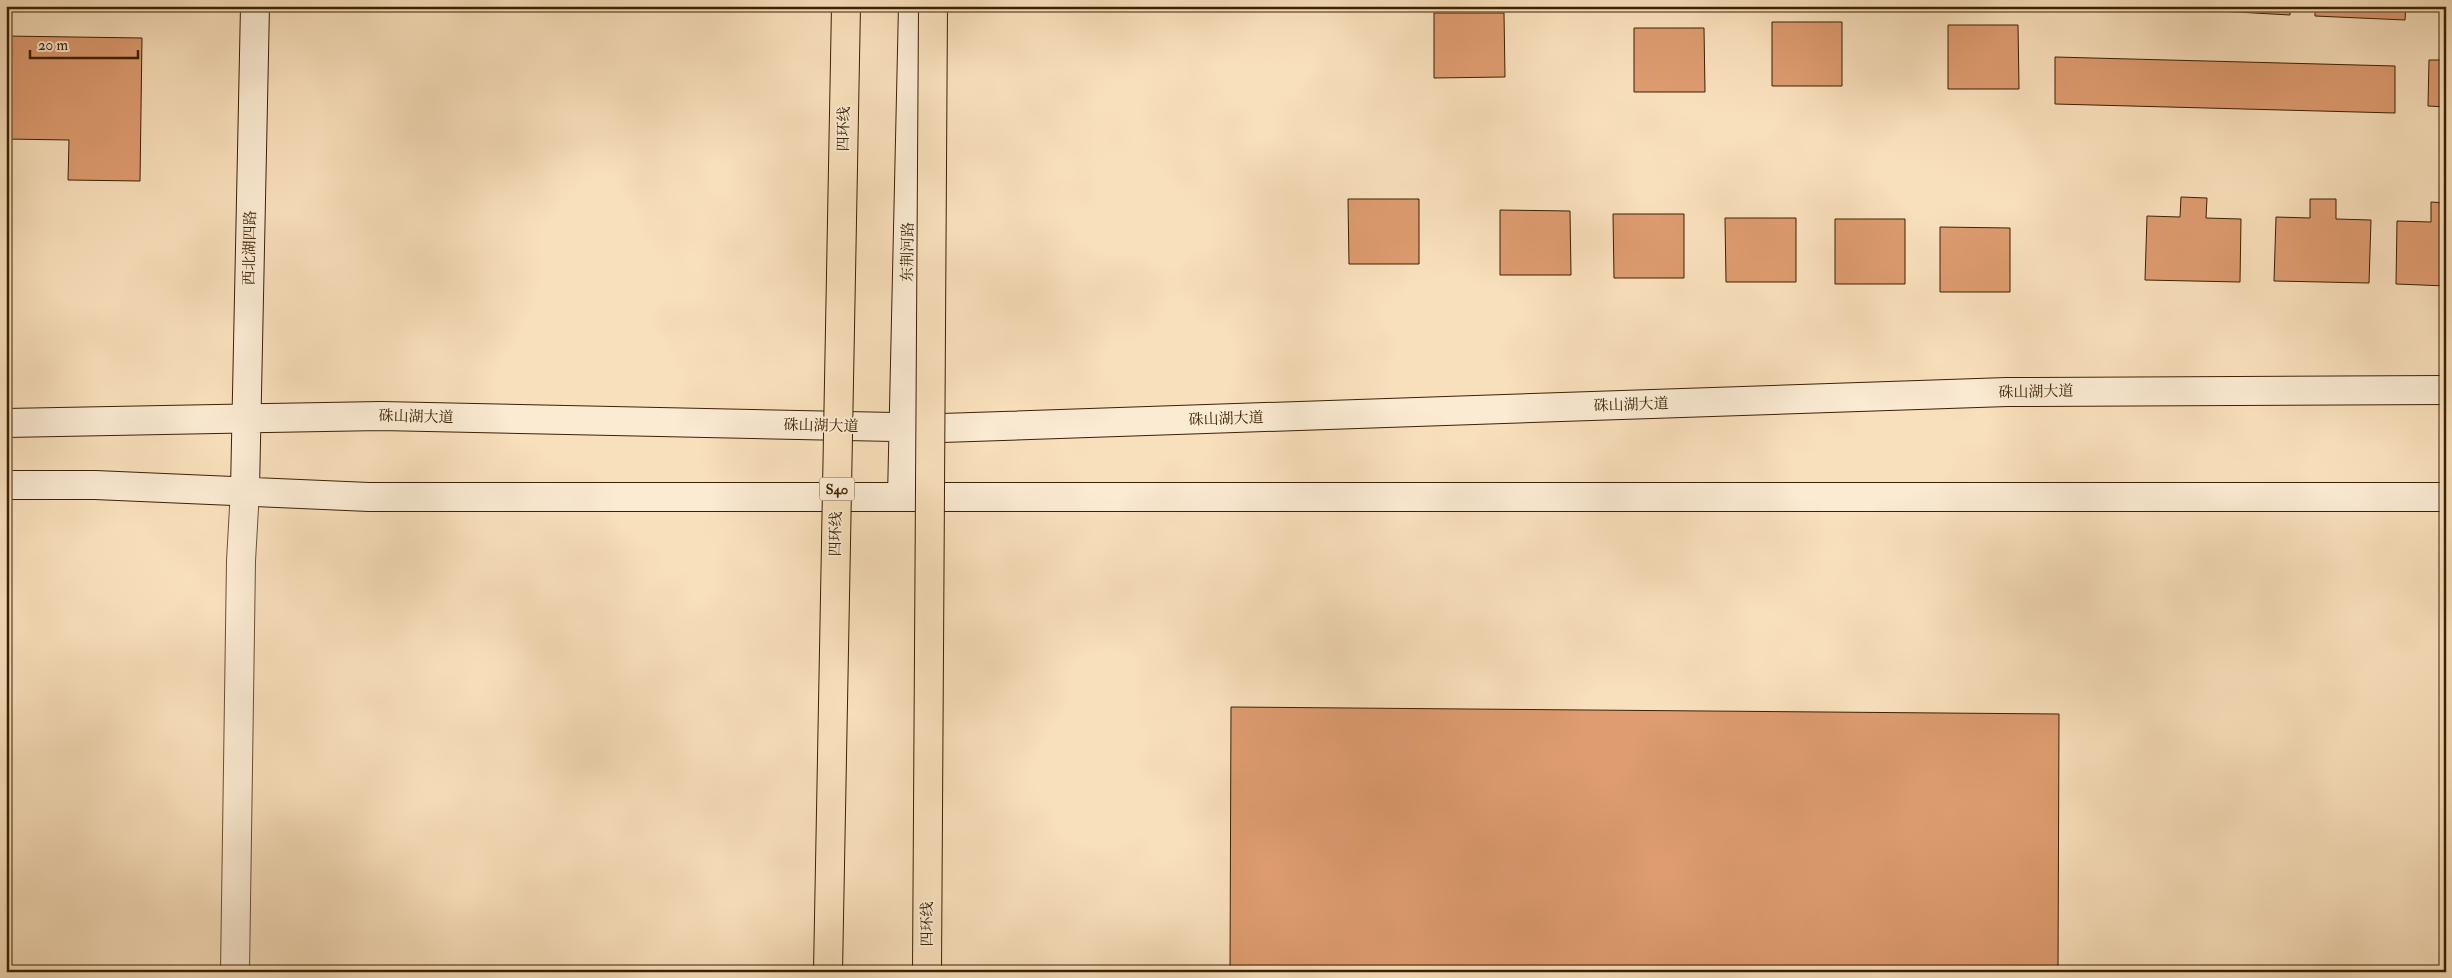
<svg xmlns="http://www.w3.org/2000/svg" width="2452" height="978" viewBox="0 0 2452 978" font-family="'IM FELL Double Pica','Noto Serif SC',serif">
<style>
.building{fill:#de9c70;stroke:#3b2103}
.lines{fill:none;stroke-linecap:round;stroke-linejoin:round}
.street-casing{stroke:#6a5131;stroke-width:30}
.secondary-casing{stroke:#3b2103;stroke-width:30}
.street{stroke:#fbebd3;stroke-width:28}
.secondary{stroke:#fbebd3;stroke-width:28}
.highway-bridge-casing{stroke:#3b2103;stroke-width:30;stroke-linecap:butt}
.highway-bridge{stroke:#f9e0bc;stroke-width:28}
.labels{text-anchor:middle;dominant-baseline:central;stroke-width:4;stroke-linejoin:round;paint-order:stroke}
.shield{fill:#fbebd3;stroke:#755e41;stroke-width:1}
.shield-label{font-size:14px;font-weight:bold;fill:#3b2103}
.street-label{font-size:15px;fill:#3b2103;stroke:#fbebd3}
</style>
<rect width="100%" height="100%" fill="#f9e0bc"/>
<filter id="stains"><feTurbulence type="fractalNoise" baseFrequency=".004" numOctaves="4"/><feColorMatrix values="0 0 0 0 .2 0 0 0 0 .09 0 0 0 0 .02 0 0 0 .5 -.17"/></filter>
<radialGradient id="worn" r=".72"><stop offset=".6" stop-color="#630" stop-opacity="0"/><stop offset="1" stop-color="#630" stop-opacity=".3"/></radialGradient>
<path class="building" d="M2077 6H2167V11Z
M2200 6H2290V15L2200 10Z
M2315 6H2406L2405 20 2315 16Z
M2442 6H2446V18L2442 17Z
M1434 13H1504L1505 77 1434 78Z
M1772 22H1842V86H1772Z
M1948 25H2018L2019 89H1948Z
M1634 28H1704L1705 92H1634Z
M6 36 142 38 140 181 68 180 69 140 6 139Z
M2055 57 2395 66V113L2055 104Z
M2429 60H2446V107L2428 106Z
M2181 197 2207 198 2206 218 2241 219 2240 282 2145 280 2147 216 2180 217Z
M1348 199H1419V264H1349Z
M2310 199H2336V219L2371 220 2369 283 2274 281 2276 217 2310 218Z
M2431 202 2446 203V286L2396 284 2397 221 2431 222Z
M1500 210 1570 211 1571 275H1500Z
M1613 214H1684V278H1614Z
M1725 218H1796V282H1726Z
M1835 219H1905V284H1835Z
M1940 227 2010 228V292H1940Z
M1231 707 2059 714 2058 972H1230Z"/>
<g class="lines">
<defs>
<path id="street" d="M235 972 241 561 245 490"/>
<path id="secondary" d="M6 423 381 416 942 428 2007 392 2446 390
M6 485H95L369 497H2446
M245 490 255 6
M902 497 913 6"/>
</defs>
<use href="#street" class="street-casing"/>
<use href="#secondary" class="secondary-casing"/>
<use href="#street" class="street"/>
<use href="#secondary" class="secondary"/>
<defs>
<path id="highway-bridge" d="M828 972 846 6
M927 972 933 6"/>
</defs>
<use href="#highway-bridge" class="highway-bridge-casing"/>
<use href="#highway-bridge" class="highway-bridge"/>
</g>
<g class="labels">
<rect class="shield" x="819.5" y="477.5" width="35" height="23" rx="4"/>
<g class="shield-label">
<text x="837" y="489">S40</text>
</g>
<g class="street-label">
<text transform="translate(844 129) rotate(-89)">四环线</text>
<text transform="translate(250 248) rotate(-89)">西北湖四路</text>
<text transform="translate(908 252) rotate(-89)">东荆河路</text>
<text transform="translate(2036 392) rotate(-1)">硃山湖大道</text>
<text transform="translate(1631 405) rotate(-2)">硃山湖大道</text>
<text transform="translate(416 417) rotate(1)">硃山湖大道</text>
<text transform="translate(1226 419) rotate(-2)">硃山湖大道</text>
<text transform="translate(821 426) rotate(1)">硃山湖大道</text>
<text transform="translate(836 534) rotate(-89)">四环线</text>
<text transform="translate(927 924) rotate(-90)">四环线</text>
</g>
</g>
<rect width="2452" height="978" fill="none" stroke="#f9e0bc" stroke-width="25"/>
<rect x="8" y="8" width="2437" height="963" fill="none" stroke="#3b2103" stroke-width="2.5"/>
<rect x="12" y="12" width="2427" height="953" fill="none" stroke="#3b2103"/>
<path d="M30 50v8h108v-8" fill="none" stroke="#3b2103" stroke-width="2.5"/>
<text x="38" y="50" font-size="15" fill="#3b2103" stroke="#fbebd3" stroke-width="4" paint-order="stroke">20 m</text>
<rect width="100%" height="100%" filter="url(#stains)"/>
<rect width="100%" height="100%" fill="url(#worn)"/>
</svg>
